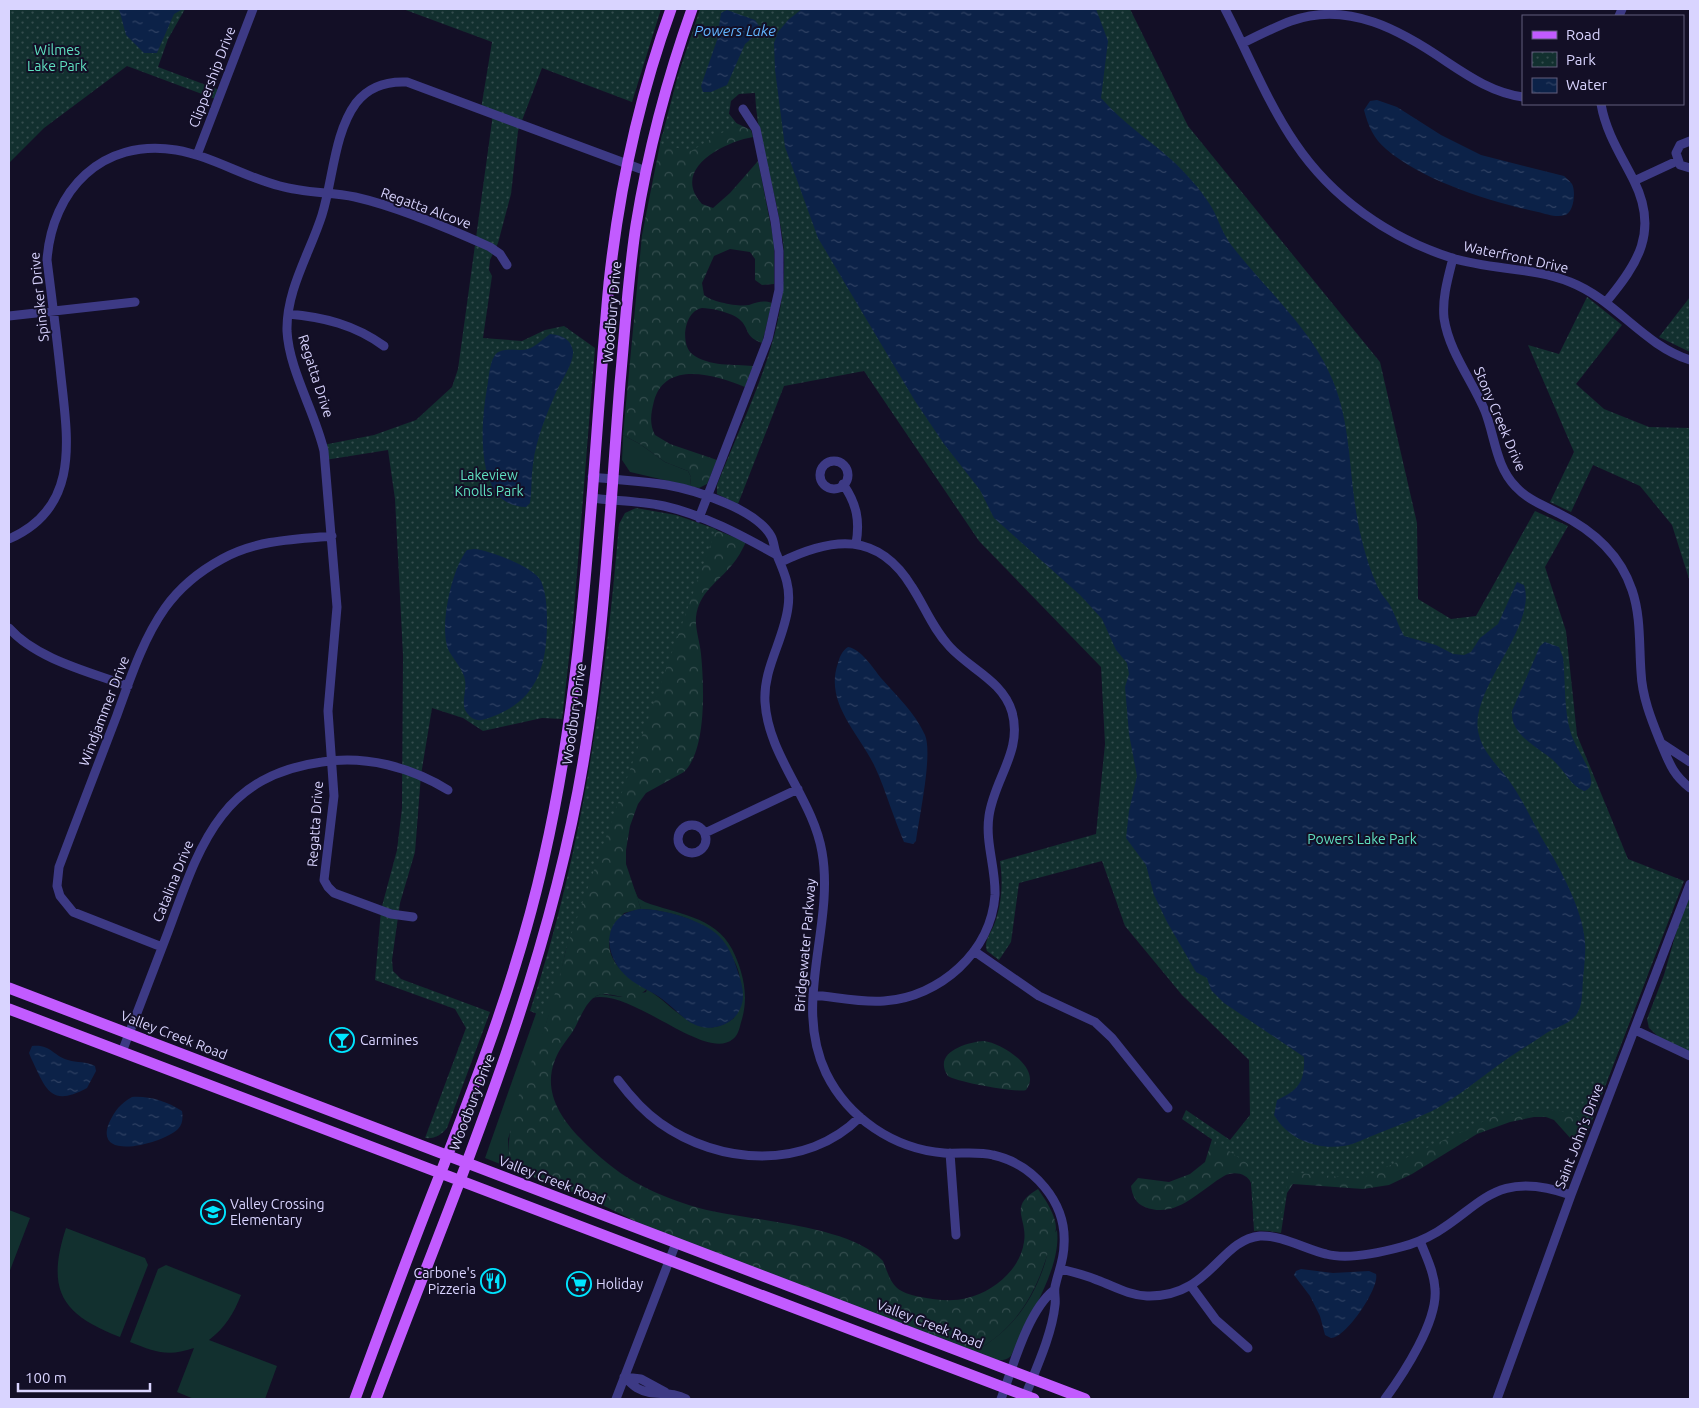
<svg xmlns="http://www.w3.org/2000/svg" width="1699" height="1408" viewBox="0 0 1699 1408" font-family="Ubuntu,sans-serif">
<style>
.grass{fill:#12302f}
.forest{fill:url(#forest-crowns)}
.park{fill:url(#park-dots)}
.water{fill:url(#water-ripples)}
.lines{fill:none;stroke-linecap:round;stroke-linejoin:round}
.minor{stroke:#3d3a85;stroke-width:9}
.major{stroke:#c25bff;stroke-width:11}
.labels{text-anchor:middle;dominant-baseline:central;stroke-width:4;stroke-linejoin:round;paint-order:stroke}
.park-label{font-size:14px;fill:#5fe0c0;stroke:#130f26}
.street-label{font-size:14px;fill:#d9d4ff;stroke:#130f26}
.poi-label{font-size:14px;fill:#d9d4ff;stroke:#130f26;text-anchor:start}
.water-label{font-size:15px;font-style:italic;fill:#62b6ff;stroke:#130f26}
</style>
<defs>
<pattern id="forest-crowns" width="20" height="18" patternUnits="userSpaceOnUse" patternTransform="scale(1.25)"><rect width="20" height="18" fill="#12302f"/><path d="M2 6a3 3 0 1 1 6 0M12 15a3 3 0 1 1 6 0" fill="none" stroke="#344d4e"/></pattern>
<pattern id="park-dots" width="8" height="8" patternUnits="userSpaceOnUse" patternTransform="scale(1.25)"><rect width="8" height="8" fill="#12302f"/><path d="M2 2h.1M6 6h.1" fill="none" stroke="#344d4e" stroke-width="1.8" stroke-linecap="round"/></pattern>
<pattern id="water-ripples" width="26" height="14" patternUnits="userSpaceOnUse" patternTransform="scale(1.25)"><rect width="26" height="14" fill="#0c2248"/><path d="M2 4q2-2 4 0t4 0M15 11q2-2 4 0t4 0" fill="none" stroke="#2f4163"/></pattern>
</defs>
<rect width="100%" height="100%" fill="#130f26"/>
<path class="grass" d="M623 435 640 444 665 462 688 471 691 477 690 486 630 472 622 460Z
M632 884 638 898 645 902C676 914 715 916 732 949 743 971 749 995 742 1019 740 1025 739 1035 733 1039 705 1063 631 987 592 998L601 994 621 997 646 992 647 989C675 1006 699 1045 734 1018 736 1006 740 992 740 980 740 974 737 966 734 961 720 925 677 911 641 909Z
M571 927 557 991 508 1139 510 1168 485 1158 552 968Z
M9 1210 30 1218 9 1273Z
M66 1228 145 1258 148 1265 120 1337C61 1314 46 1290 66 1228Z
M1057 1230C1062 1269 1026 1320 1011 1356 1001 1366 986 1356 974 1352 1011 1331 1032 1303 1045 1263 1048 1253 1049 1237 1057 1230Z
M166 1265 241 1295C234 1313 225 1328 209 1340L277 1366 265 1399H194L177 1392 194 1348C168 1357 155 1352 130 1342L158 1269Z"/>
<path class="forest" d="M729 114 736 123 751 130 753 137C724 142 670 169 702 204L713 208 730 193 758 161 774 242V284L762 285 755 280V259L750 252 730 249 714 256 702 283 704 295C712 302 738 307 749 305 758 302 763 300 772 303L762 343C744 337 750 328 739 319 733 314 724 312 717 310 713 309 706 308 702 308 684 311 680 344 692 354 709 367 734 364 753 366L745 387C717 376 666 359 654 401 651 413 649 423 655 435L670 444 717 460 707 484 699 488 690 486 691 477 688 471 665 462 640 444 623 435 642 235 662 134Z
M714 529 746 542C742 550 738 558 732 565 718 582 699 592 696 617 695 629 700 642 701 654 704 685 707 750 684 772L646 793 638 804 630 826 626 850V864L641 909 624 913C619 920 612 929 610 937 604 961 630 980 647 989L636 998C626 999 617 995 606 994 588 992 581 1018 573 1031 567 1040 559 1049 555 1060 543 1090 559 1116 580 1138 617 1176 648 1193 699 1208 747 1221 849 1224 883 1261 892 1284 893 1292 921 1297 935 1300 953 1302 967 1298 993 1292 1020 1270 1024 1242 1028 1218 1007 1207 1038 1189 1045 1199 1056 1215 1056 1228 1056 1233 1051 1243 1049 1249 1036 1294 1016 1329 974 1352L645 1226 592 1200 510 1168C503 1117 529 1073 545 1026 556 993 564 960 571 927Z
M1648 974 1582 1147 1572 1140 1554 1120 1546 1117H1534L1510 1122 1477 1134 1412 1174 1389 1185 1363 1189 1293 1184 1287 1193 1281 1233 1265 1230 1254 1231 1251 1183C1247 1173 1233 1171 1224 1176 1201 1189 1176 1220 1145 1207 1136 1204 1132 1195 1131 1186L1138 1178 1169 1182 1190 1174 1205 1162 1213 1136 1233 1148Z
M984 1041C1002 1043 1043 1069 1026 1090 1018 1093 956 1082 948 1076 932 1053 966 1042 984 1041Z"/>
<path class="park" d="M9 9H185L168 39 158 67 222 91 218 100 127 66 44 128 9 163Z
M403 9H661L632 102 542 68 518 131 511 194 498 243 490 260 489 270 492 276 483 338 522 341 545 330 564 326 595 348 573 623 562 719 542 718 483 731 463 718 432 708 421 775 415 852 400 903 392 960 393 971 401 979 490 1012 447 1128C441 1135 435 1139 425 1138L466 1028 455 1009 375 980 381 910 397 850 402 808 403 655 395 499 388 450 325 460 323 445 374 435 416 420 452 387 458 369 493 114 481 109 492 42Z
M700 9H1130L1188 126 1380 362 1417 523 1418 599 1451 619 1476 616 1535 511 1568 526 1545 567 1566 631 1577 735 1628 859 1684 881 1591 1122 1558 1110 1499 1114 1361 1179 1289 1172 1279 1232 1255 1230 1251 1166 1182 1119 1186 1110 1230 1140 1250 1115 1249 1060 1182 995 1125 926 1102 861 1019 883 1011 942 999 960 987 951C983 943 991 932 994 925 1002 904 1003 883 1000 861L1096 834 1105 744 1101 667 979 541 864 371 784 386 738 504 717 494V485C747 408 792 328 783 242 777 192 757 143 755 93L739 94 731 101 729 114 737 124 691 151 660 144 678 75Z
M1587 297 1622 325 1576 384 1604 409 1649 427 1690 428V582L1672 525 1640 486 1593 465 1571 512 1550 502 1574 452 1528 345 1559 354Z
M1690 297V352L1659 337Z
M636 508 676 515 716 529 542 1016 530 1011C582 853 605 690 619 524L625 513Z
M1690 884V1056L1665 1043 1649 1028 1647 1019 1664 975Z"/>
<path class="water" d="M119 9H183L174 14 157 53H144L126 35Z
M802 9H1096L1108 41 1101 98C1124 124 1150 140 1175 163 1187 175 1200 189 1209 203 1218 216 1221 232 1232 246 1266 290 1312 329 1333 381 1350 422 1349 467 1356 511 1360 535 1366 560 1376 583 1379 593 1388 600 1392 609 1396 618 1399 627 1404 636L1436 645 1453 654 1464 655 1471 652 1480 638 1498 624 1517 582 1524 585C1538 628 1466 692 1479 735 1483 752 1498 766 1508 779 1520 795 1533 822 1543 840 1560 868 1583 910 1585 942 1586 954 1584 967 1583 979 1582 990 1583 1002 1578 1012 1572 1024 1555 1027 1545 1034 1529 1045 1512 1055 1497 1066 1475 1082 1456 1098 1432 1111 1415 1119 1397 1126 1379 1133 1368 1137 1356 1144 1344 1146 1316 1150 1288 1139 1274 1115L1277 1100C1299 1090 1305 1081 1304 1057L1224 1003 1211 990 1207 978 1196 972 1167 922 1154 895 1146 865 1126 838 1129 811 1137 776 1129 734 1125 687 1129 674 1127 663 1116 650 1102 619 1080 595 994 518 980 490 944 444 915 401 818 238 785 147 775 70 774 43 778 32 788 20Z
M727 10 755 20 762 30 745 44 727 85 711 92H703L701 86 717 40 721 13Z
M1377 100 1397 107 1441 135 1481 155 1564 176C1567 179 1570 181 1572 184 1576 191 1574 213 1565 215 1557 218 1546 214 1538 212 1491 202 1423 181 1386 149 1374 139 1368 126 1364 110L1370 101Z
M550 334C560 335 571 338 573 351 574 363 562 379 557 390 547 413 536 439 533 464 531 477 532 490 530 503L526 507C473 507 481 422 487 388 489 378 489 364 495 355 502 346 518 352 528 349 535 347 543 339 550 334Z
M474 549C489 550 534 567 541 581 547 595 547 611 547 626 546 668 536 700 494 716 484 720 475 724 467 713 460 705 467 691 465 680 464 671 454 660 449 651 438 629 452 568 467 550Z
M1545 642 1559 647 1563 657C1566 684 1563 716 1574 741 1579 753 1603 786 1584 791 1571 786 1564 770 1553 760 1538 747 1510 735 1512 711L1540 646Z
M848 647C861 649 873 668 881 678 897 696 915 713 925 735 933 754 919 818 916 841L913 844 904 842C893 817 886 791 875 767 859 733 824 703 838 663 840 656 842 651 848 647Z
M641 909C663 909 703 920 719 936 729 946 734 959 738 972 742 984 746 997 740 1009 736 1018 729 1023 720 1026 693 1034 681 1013 662 999 650 990 634 985 624 974 601 951 604 913 641 909Z
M32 1046C51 1044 53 1056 68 1060 77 1063 86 1061 95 1066L96 1071 87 1088C50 1108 46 1089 31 1058L29 1053Z
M132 1097C150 1096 166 1101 182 1111 183 1117 183 1124 178 1129 164 1143 93 1163 109 1123 115 1110 120 1104 132 1097Z
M1301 1269 1333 1273 1369 1271 1376 1274C1380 1288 1345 1339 1331 1338L1325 1335 1320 1316 1310 1296 1294 1275 1296 1271Z"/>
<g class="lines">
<path class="minor" d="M1225 9C1248 53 1267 102 1295 143 1332 198 1389 238 1452 258 1490 270 1533 267 1570 282 1616 300 1643 345 1690 360
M1619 16 1622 9
M1243 43C1259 35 1275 27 1291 21 1348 0 1402 31 1447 62 1471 78 1494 93 1523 97
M1601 104C1606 133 1621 155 1634 181 1659 231 1638 264 1606 302
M1690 141 1680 145 1676 153 1680 165 1690 168
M197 155 253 9
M1634 181 1677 161
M1453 258C1448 278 1442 298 1444 318 1449 352 1472 380 1485 411 1495 437 1496 467 1516 487 1528 500 1543 505 1558 513 1591 529 1620 554 1632 590 1641 616 1639 645 1641 672 1642 696 1651 719 1660 741 1669 762 1672 774 1690 788
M288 314C324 317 355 325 384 346
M9 316 135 302
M820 475a14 14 0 1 1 28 0a14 14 0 1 1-28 0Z
M592 477C617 480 642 481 667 485 695 490 756 509 771 536 774 541 774 548 776 553 784 572 791 586 788 607 784 640 763 668 765 702 768 756 813 799 822 852 835 926 792 1002 826 1073 848 1118 894 1149 944 1153 960 1154 977 1151 993 1155 1033 1164 1067 1202 1064 1245 1064 1260 1058 1272 1055 1287 1054 1293 1056 1299 1055 1305 1052 1335 1035 1371 1024 1399
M843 484C857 504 860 521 856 544
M591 498C615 501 640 501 664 506 704 515 741 535 777 555
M699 518 768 339 779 290V251L775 221 756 129 743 109
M9 539C80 508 68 441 61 377 57 338 52 299 47 260 52 190 102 138 176 150 212 156 244 177 280 186 304 193 330 192 355 197 399 207 448 228 490 247L500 254 507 265
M781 562C832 537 878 531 912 587 925 607 933 629 950 647 970 669 1003 681 1012 712 1023 751 994 779 989 816 985 842 996 869 995 895 991 952 940 997 884 1001 861 1003 836 997 813 995
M9 628C36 659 90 672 128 686
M1661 743 1690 762
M678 839a14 14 0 1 1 28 0a14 14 0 1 1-28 0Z
M705 833 798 789
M413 917 391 914 334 893 328 887 324 880 334 796 328 711 337 607 324 451C315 412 289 370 287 331 286 290 310 253 322 215 333 180 334 133 356 103 369 86 387 81 407 82L646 171
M162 947 73 912 60 896 57 886 59 867C78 816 98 765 117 715 130 679 143 639 165 608 180 587 200 571 222 559 256 540 295 539 332 536
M974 951 1039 996 1095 1022 1112 1038 1168 1108
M1635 1030 1690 1056
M122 1052C137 1012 153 972 168 932 199 848 219 776 322 762 365 755 411 767 448 790
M618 1080C630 1096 643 1111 660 1123 719 1165 806 1171 860 1117
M950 1153 956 1235
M1061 1269C1073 1272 1085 1275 1097 1280 1114 1286 1128 1295 1147 1296 1210 1298 1219 1240 1260 1236 1282 1235 1305 1249 1326 1254 1347 1260 1379 1253 1401 1247 1477 1227 1479 1162 1571 1195
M1191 1286 1216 1320 1248 1348
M624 1377C628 1380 632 1385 637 1388 652 1397 670 1390 686 1399
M624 1377 641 1379 665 1392
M616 1399 676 1243
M1001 1399C1013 1367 1027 1312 1054 1290
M1385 1399C1404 1373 1438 1321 1435 1289 1434 1272 1426 1256 1420 1241
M1497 1399 1571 1195 1690 884"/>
<path class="major" d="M9 988 1085 1399
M9 1009 1034 1399
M355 1399C383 1323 411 1247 441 1172 481 1069 520 966 544 858 587 670 591 475 609 283 619 190 639 97 671 9
M376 1399C454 1191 546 984 583 763 604 638 610 509 620 383 625 330 628 277 636 225 648 151 667 79 692 9"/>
</g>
<defs>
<symbol id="bar-ring" viewBox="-11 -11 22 22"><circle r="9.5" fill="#130f26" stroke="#00e5ff" stroke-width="1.5"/><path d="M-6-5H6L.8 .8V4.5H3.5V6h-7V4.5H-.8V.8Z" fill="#00e5ff"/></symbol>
<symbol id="school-ring" viewBox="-11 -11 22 22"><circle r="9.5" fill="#130f26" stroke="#00e5ff" stroke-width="1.5"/><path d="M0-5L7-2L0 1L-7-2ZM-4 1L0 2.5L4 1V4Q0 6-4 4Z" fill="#00e5ff"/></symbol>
<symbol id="restaurant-ring" viewBox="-11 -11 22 22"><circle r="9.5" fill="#130f26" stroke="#00e5ff" stroke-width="1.5"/><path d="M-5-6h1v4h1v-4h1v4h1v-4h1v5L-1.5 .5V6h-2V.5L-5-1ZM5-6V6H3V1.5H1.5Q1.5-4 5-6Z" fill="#00e5ff"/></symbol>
<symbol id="supermarket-ring" viewBox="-11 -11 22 22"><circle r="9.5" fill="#130f26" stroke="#00e5ff" stroke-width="1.5"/><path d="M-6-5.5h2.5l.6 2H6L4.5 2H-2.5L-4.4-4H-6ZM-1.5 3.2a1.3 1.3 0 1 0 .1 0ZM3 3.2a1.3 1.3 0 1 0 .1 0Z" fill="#00e5ff"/></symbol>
</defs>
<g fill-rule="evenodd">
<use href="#bar-ring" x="328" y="1026" width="28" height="28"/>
<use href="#school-ring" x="199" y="1198" width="28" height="28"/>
<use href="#restaurant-ring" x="479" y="1267" width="28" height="28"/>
<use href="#supermarket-ring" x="565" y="1270" width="28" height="28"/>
</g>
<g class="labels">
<g class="park-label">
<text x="57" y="50">Wilmes<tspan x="57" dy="16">Lake Park</tspan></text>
<text x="489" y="475">Lakeview<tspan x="489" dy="16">Knolls Park</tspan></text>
<text x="1362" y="839">Powers Lake Park</text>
</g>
<g class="street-label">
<text transform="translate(212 77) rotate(-69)">Clippership Drive</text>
<text transform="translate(426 208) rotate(20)">Regatta Alcove</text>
<text transform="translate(1516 257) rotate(12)">Waterfront Drive</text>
<text transform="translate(39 297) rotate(-96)">Spinaker Drive</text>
<text transform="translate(612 312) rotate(-85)">Woodbury Drive</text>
<text transform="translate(316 376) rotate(72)">Regatta Drive</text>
<text transform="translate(1500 419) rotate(67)">Stony Creek Drive</text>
<text transform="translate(104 711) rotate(-69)">Windjammer Drive</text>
<text transform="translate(574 714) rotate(-82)">Woodbury Drive</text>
<text transform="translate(315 824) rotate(-86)">Regatta Drive</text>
<text transform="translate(173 881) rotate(-68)">Catalina Drive</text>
<text transform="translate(805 945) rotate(-85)">Bridgewater Parkway</text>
<text transform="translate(174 1035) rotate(21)">Valley Creek Road</text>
<text transform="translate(472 1102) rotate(-69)">Woodbury Drive</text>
<text transform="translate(1579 1136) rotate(-69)">Saint John's Drive</text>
<text transform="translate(552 1180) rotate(21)">Valley Creek Road</text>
<text transform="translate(930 1324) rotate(21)">Valley Creek Road</text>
</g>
<g class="poi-label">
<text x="360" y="1040">Carmines</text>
<text x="230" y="1204">Valley Crossing<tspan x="230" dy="16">Elementary</tspan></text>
<text x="476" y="1273" text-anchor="end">Carbone's<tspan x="476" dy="16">Pizzeria</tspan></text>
<text x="596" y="1284">Holiday</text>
</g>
<g class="water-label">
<text x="735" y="30">Powers Lake</text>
</g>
</g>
<rect width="1699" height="1408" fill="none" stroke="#d9d4ff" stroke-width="20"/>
<rect x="1522" y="15" width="162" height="90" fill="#130f26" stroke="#625e7d"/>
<rect x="1532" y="31" width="25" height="8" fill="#c25bff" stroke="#625e7d"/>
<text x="1566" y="40" font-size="15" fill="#d9d4ff">Road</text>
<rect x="1532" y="52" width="25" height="15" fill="url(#park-dots)" stroke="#625e7d"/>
<text x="1566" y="65" font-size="15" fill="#d9d4ff">Park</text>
<rect x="1532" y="78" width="25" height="15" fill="url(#water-ripples)" stroke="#625e7d"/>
<text x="1566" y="90" font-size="15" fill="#d9d4ff">Water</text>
<path d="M18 1383v8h132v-8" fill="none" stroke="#d9d4ff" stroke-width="2.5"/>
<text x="25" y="1383" font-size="15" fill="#d9d4ff" stroke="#130f26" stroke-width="4" paint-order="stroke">100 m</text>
</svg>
